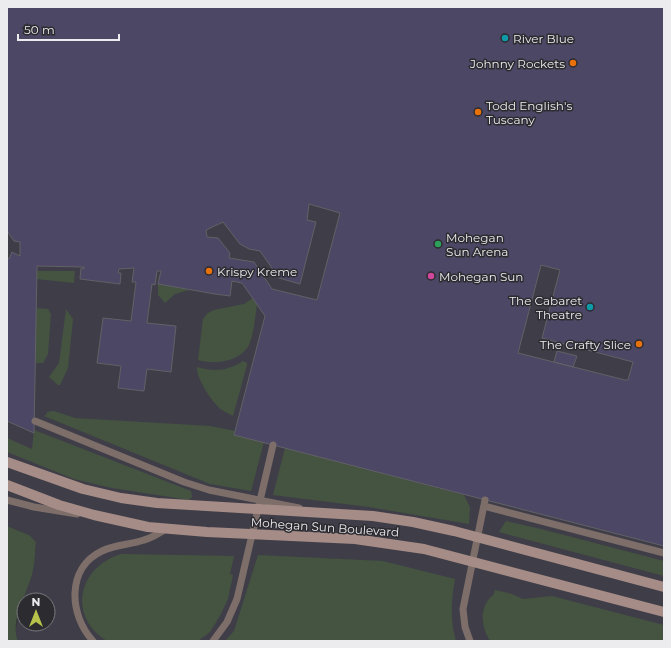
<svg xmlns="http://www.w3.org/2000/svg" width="671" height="648" viewBox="0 0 671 648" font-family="Montserrat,sans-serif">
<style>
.built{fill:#3f3e48;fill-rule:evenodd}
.green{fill:#445440}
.building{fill:#4b4764;stroke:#626166;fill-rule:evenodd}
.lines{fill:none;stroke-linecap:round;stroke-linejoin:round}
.service{stroke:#7e6e6a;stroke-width:7}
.secondary{stroke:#a68c87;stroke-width:10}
.culture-dot{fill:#0f9aa8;stroke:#2c2b30;stroke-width:1.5}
.food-dot{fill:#e8710a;stroke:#2c2b30;stroke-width:1.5}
.leisure-dot{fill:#2e9e5b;stroke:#2c2b30;stroke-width:1.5}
.hotel-dot{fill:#d1479c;stroke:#2c2b30;stroke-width:1.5}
.labels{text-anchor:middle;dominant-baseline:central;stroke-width:3;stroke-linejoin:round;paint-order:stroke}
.poi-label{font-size:12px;fill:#ecebee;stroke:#2c2b30;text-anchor:start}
.street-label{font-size:12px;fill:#ecebee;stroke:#2c2b30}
</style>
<rect width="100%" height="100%" fill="#36353a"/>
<path class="built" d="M7 7H664V641H18L15 633 24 592 33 570 36 547 29 535 7 526ZM24 600H48V624H24Z"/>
<path class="green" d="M37 271H75L74 283 37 279Z
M158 284 189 290 175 294 165 303 158 295Z
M253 298 257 305C255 317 254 334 249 345 240 362 214 365 198 360L203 319 208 313 214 310 244 304Z
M36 308 48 309 51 314 48 354 43 363H36Z
M66 309 73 319 68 368 60 385H58L49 377 59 363Z
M243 361 247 363V365L233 416C230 414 225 412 222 410 213 404 196 378 197 367 214 372 228 371 243 361Z
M54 411 75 418 210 426 235 431 234 435 264 442 251 491 210 484 44 416 47 414V412Z
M34 430 191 491 192 497 189 500 112 488 74 479 7 452V438L32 449Z
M285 448 464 495 470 507 469 524 369 507 273 495Z
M506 521 541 529 664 561V576L499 532Z
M7 526 29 535 36 542C35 551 35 562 33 570 29 591 9 620 18 641H7Z
M121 554 234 556 230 574 233 575 228 599 221 614 210 632 198 641H107C67 617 78 567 121 554Z
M258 555 383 561 455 579C451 601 450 620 456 641H225L234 631Z
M495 590 512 594 523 599 552 596 664 625V641H490C483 630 479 614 487 602 490 597 494 596 495 590Z"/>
<path class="building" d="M7 7H664V546L234 435 265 316 242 283 232 281 230 296 215 294 158 284 161 271H157L155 285 152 284 147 323 176 326 171 372 147 369 144 391 118 388 121 366 97 363 103 318 131 321 136 282H132L134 268 119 269 118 273H121L120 284 80 279 81 268 84 269V267L37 266 34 433 7 421V258L9 259 12 252 20 256V242L14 241 7 231ZM309 204 340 213 317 300 272 289 254 262 229 258 230 253 218 238 207 237 206 230 223 222 240 244 249 249 260 251 279 278 300 284 316 222 307 220ZM541 265 560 270 542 338 633 362 628 380H625L518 353Z
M557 351 577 356 573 367 554 362Z"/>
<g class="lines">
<path class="service" d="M35 421 184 482 209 490 299 508
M7 500 34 507 77 514
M484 506 664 553
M93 641C69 615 66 568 102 551 116 544 130 545 144 540 152 538 159 533 166 529
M213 641 227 622 237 599 273 445
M470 641 465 627 463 609 485 500"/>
<path class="secondary" d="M7 462 83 489 121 498 157 503 373 516 413 522 454 531 664 587
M7 485 59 505 94 515 148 527 207 532 355 539 424 549 664 612"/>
</g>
<g class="culture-dot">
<circle cx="505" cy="38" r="4"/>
<circle cx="590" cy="307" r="4"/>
</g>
<g class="food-dot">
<circle cx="573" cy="63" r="4"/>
<circle cx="478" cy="112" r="4"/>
<circle cx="209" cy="271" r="4"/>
<circle cx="639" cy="344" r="4"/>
</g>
<circle class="leisure-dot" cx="438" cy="244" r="4"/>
<circle class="hotel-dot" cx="431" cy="276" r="4"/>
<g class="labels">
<g class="poi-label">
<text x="513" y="38">River Blue</text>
<text x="565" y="63" text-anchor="end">Johnny Rockets</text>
<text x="486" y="105">Todd English's<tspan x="486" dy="14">Tuscany</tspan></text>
<text x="446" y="237">Mohegan<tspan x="446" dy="14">Sun Arena</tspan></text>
<text x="217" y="271">Krispy Kreme</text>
<text x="439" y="276">Mohegan Sun</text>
<text x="582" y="300" text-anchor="end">The Cabaret<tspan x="582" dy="14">Theatre</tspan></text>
<text x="631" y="344" text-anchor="end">The Crafty Slice</text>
</g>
<g class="street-label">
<text transform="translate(325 527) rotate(4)">Mohegan Sun Boulevard</text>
</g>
</g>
<rect width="671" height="648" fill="none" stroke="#ecebee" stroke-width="16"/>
<g transform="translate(36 612)"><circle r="19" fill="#2c2b30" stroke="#79787c"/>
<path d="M0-3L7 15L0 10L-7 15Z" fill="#b6c249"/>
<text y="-6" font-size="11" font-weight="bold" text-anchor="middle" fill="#ecebee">N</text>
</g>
<path d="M18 34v6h101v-6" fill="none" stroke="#ecebee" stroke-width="2"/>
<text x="24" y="34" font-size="12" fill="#ecebee" stroke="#2c2b30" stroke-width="3" paint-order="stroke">50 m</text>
</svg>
